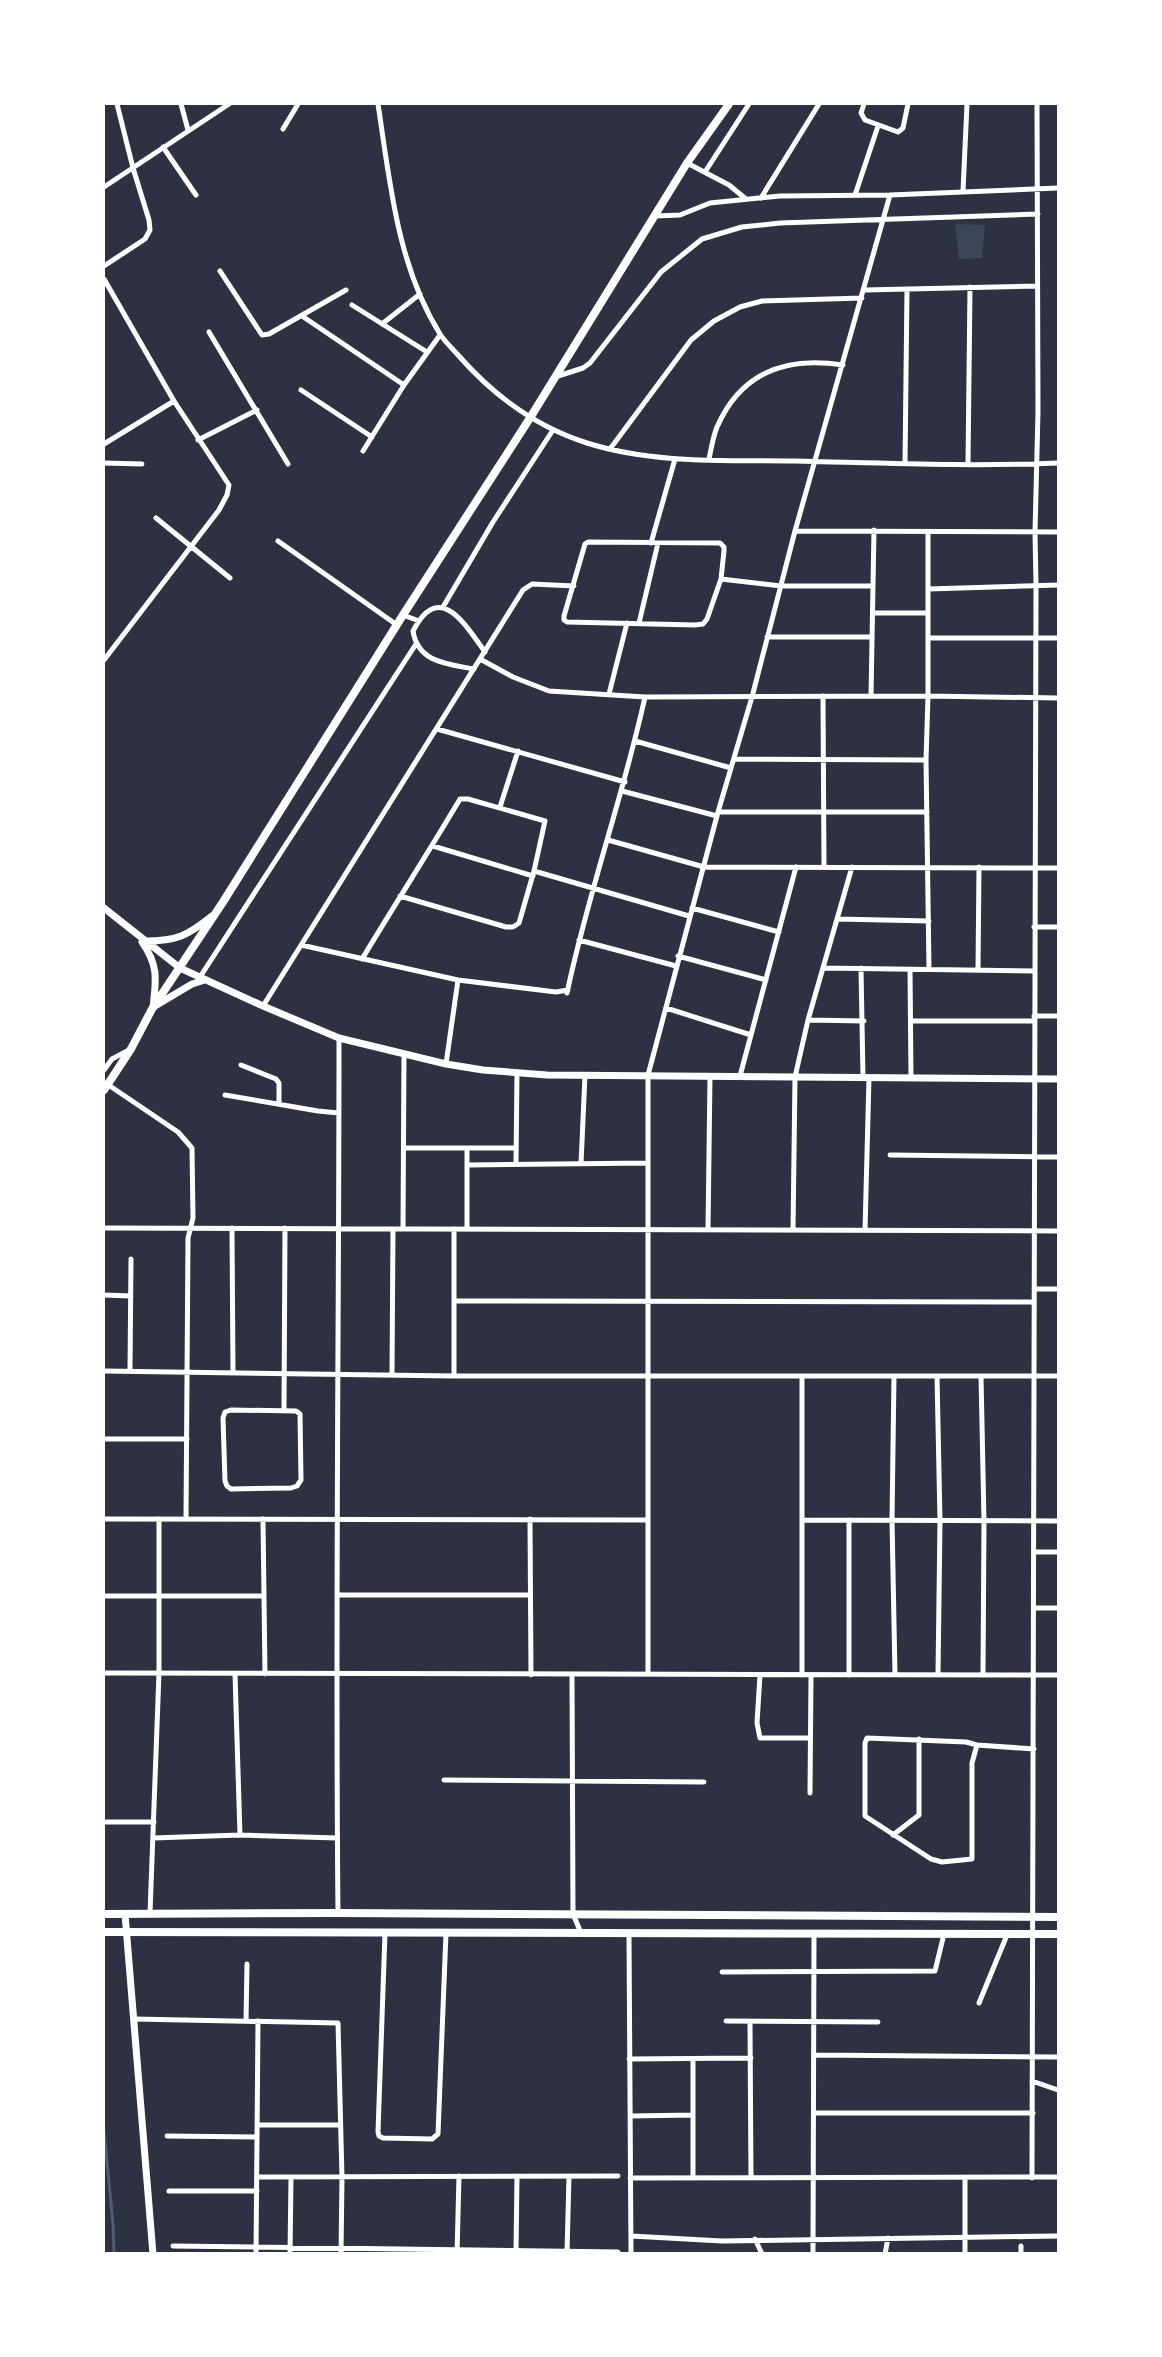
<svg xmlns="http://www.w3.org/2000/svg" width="1162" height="2357" viewBox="0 0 1162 2357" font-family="'Nunito Sans',sans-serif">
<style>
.green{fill:#3c4559}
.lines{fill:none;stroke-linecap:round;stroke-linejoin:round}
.stream{stroke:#4f5d75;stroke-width:3}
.minor{stroke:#fff;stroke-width:5}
.tertiary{stroke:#fff;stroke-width:7}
.secondary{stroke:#fff;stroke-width:8}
.primary{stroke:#fff;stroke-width:8}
</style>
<rect width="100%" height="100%" fill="#2d3142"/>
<path class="green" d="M955 224 985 225 982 258 959 259Z"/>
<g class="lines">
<path class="stream" d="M104 2131 113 2224 114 2254"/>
<path class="minor" d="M181 104 188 130
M378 104C390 182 397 265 440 334 445 342 452 348 458 355 493 395 536 427 587 443 653 464 727 460 795 461 882 463 971 467 1058 463
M864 104 861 113 865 120 898 132 903 128 908 104
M283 129 298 104
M163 147 196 195
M687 163 729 185 746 199
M705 172 749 104
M104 187 229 104
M963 191 967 104
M855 195 878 126
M761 198 819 104
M655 216 680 215 710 203 780 196 890 195 1058 188
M104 266 145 239 150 230 149 220 133 168 117 104
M220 271 262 335 269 334 346 290
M104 279 174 401 229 485 227 495 219 510 104 660
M865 290 1036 286
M352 305 427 352
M302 316 404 385
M382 324 420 294
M209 332 288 464
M555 377 583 368 590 363 661 272 702 239 742 227 780 223 1038 214
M301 390 372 437
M198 440 257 410
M104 444 174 401
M610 449 691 340 714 321 740 307 762 301 862 298
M363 451 404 385 440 335
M709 459C711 449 713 437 717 427 741 372 786 356 843 365
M104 463 142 464
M905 463 907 289
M968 464 970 287
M156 518 230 578
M795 531 1058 532
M928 532V696L926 760 929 969
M278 541 397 625
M588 542 720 543 724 547V551L721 579 707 619 703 624 695 625 567 622 564 620V616L585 544Z
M651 543 675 459
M721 579 781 586H873
M928 589 1058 585
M443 607 493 522 553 430
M874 613H928
M403 615 419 621
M639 623 658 543
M767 637H872
M928 638H1058
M480 659 513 677 549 691 645 697 928 696 1058 698
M474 669C448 664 418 663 413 631 439 580 465 624 485 652
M609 694 627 623
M823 696 824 867
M871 696 874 530
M437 729 625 782
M635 741 731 768
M734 759 926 760
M622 791 717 816
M500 807 518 751
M718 812H927
M608 840 704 867 1058 868
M433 846 533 876
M534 871 689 916
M692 908 779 932
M837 919 929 921
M1034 927H1058
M579 940 676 966
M301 945 458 980 556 992 568 990
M678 956 766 980
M362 959C394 906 428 853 460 799H468L545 821 534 871 519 923 513 927H506L400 896
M823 968 1034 971
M861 968 863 1077
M910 969 911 1078
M978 970 979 867
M200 977 416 644
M567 993C588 893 623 797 645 697
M263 1006 523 590 532 584 574 586
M666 1008 751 1035
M1034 1016H1058
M808 1020 864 1021
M911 1021H1035
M446 1064 458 980
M241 1065 276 1079 279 1083V1104
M104 1070 112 1059 131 1049
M740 1076 796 867
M107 1084 178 1132 192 1148 193 1218 188 1238 186 1519
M225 1095 318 1111 339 1113
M404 1148H516
M467 1148V1229
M890 1155 1058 1157
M516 1164 517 1072
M581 1164 585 1075
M467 1165 648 1163
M104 1228 1058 1231
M232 1228 233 1372
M403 1229 404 1053
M454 1229V1376
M708 1230 710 1076
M793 1230 795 1077 808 1020 852 867
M865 1230 869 1078
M1034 1289H1058
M104 1295 131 1296
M455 1301 1034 1302
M130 1370 131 1259
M104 1371 454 1376H1058
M392 1375 393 1229
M802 1376V1675
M894 1376 892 1520 895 1675
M937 1376 940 1521 938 1675
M981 1376 984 1521 983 1675
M231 1410 296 1411 300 1414 301 1480 297 1486 291 1488 231 1489 227 1486 225 1481 223 1418 225 1412Z
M284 1411 285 1228
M104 1439H187
M104 1519 648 1520
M263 1519 265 1674
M530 1519 531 1675
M802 1520 1058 1521
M849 1520V1675
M1035 1552H1058
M338 1595H530
M104 1596H264
M1034 1608H1058
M104 1673 1058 1675
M235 1674 240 1835
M572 1674 573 1914 581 1933
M648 1674V1075L718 812 752 697 795 531 890 195
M760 1675 757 1723 760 1738H810
M977 1745 972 1763V1859L942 1862 931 1859 865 1816V1743L867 1738 966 1742 977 1745 1034 1749
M444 1780 704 1782
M810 1793 811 1675
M104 1822H154
M893 1835 919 1815V1739
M153 1838 240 1835 337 1838
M150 1913 159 1673V1519
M338 1913C335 1621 339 1330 339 1038
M385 1933 378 2132 379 2136 383 2138 432 2139 438 2134 446 1933
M629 1934 631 2254
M722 1972 935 1971 944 1934
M979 2003 1007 1935
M134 2019 338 2023 342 2177 341 2254
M246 2021 247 1964
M726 2021 878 2022
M750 2023 751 2178
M815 2055 1058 2057
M629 2059 751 2058
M693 2059V2178
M1032 2081 1058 2090
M814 2113H1033
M630 2116 693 2115
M257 2125H340
M167 2136 257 2137
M257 2177 618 2176
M630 2178 1058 2177
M965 2178V2254
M1032 2178 1036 585 1035 532 1038 412 1037 104
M169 2191H257
M631 2236 722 2241 1058 2236
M755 2239 762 2254
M173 2246 618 2252
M1021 2246V2254
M516 2252 517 2176
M567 2252 569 2176
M256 2254 258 2021
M290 2254 291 2177
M457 2254 459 2176
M813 2254 814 1934
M885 2254 888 2238"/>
<path class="tertiary" d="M104 908 180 968 263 1006 339 1038 446 1064 483 1070 547 1075 1058 1079
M145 941C177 941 187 936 212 916
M142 942C159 966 156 980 153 1008
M155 1006 192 984 205 980
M125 1914 153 2254"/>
<path class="secondary" d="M104 1090 131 1049 152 1009 223 902 403 615 530 418 687 163 729 104"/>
<path class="primary" d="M104 1914 338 1913 1058 1917
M104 1932 1058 1934"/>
</g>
<rect width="1162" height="2357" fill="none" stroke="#ffffff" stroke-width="210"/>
</svg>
